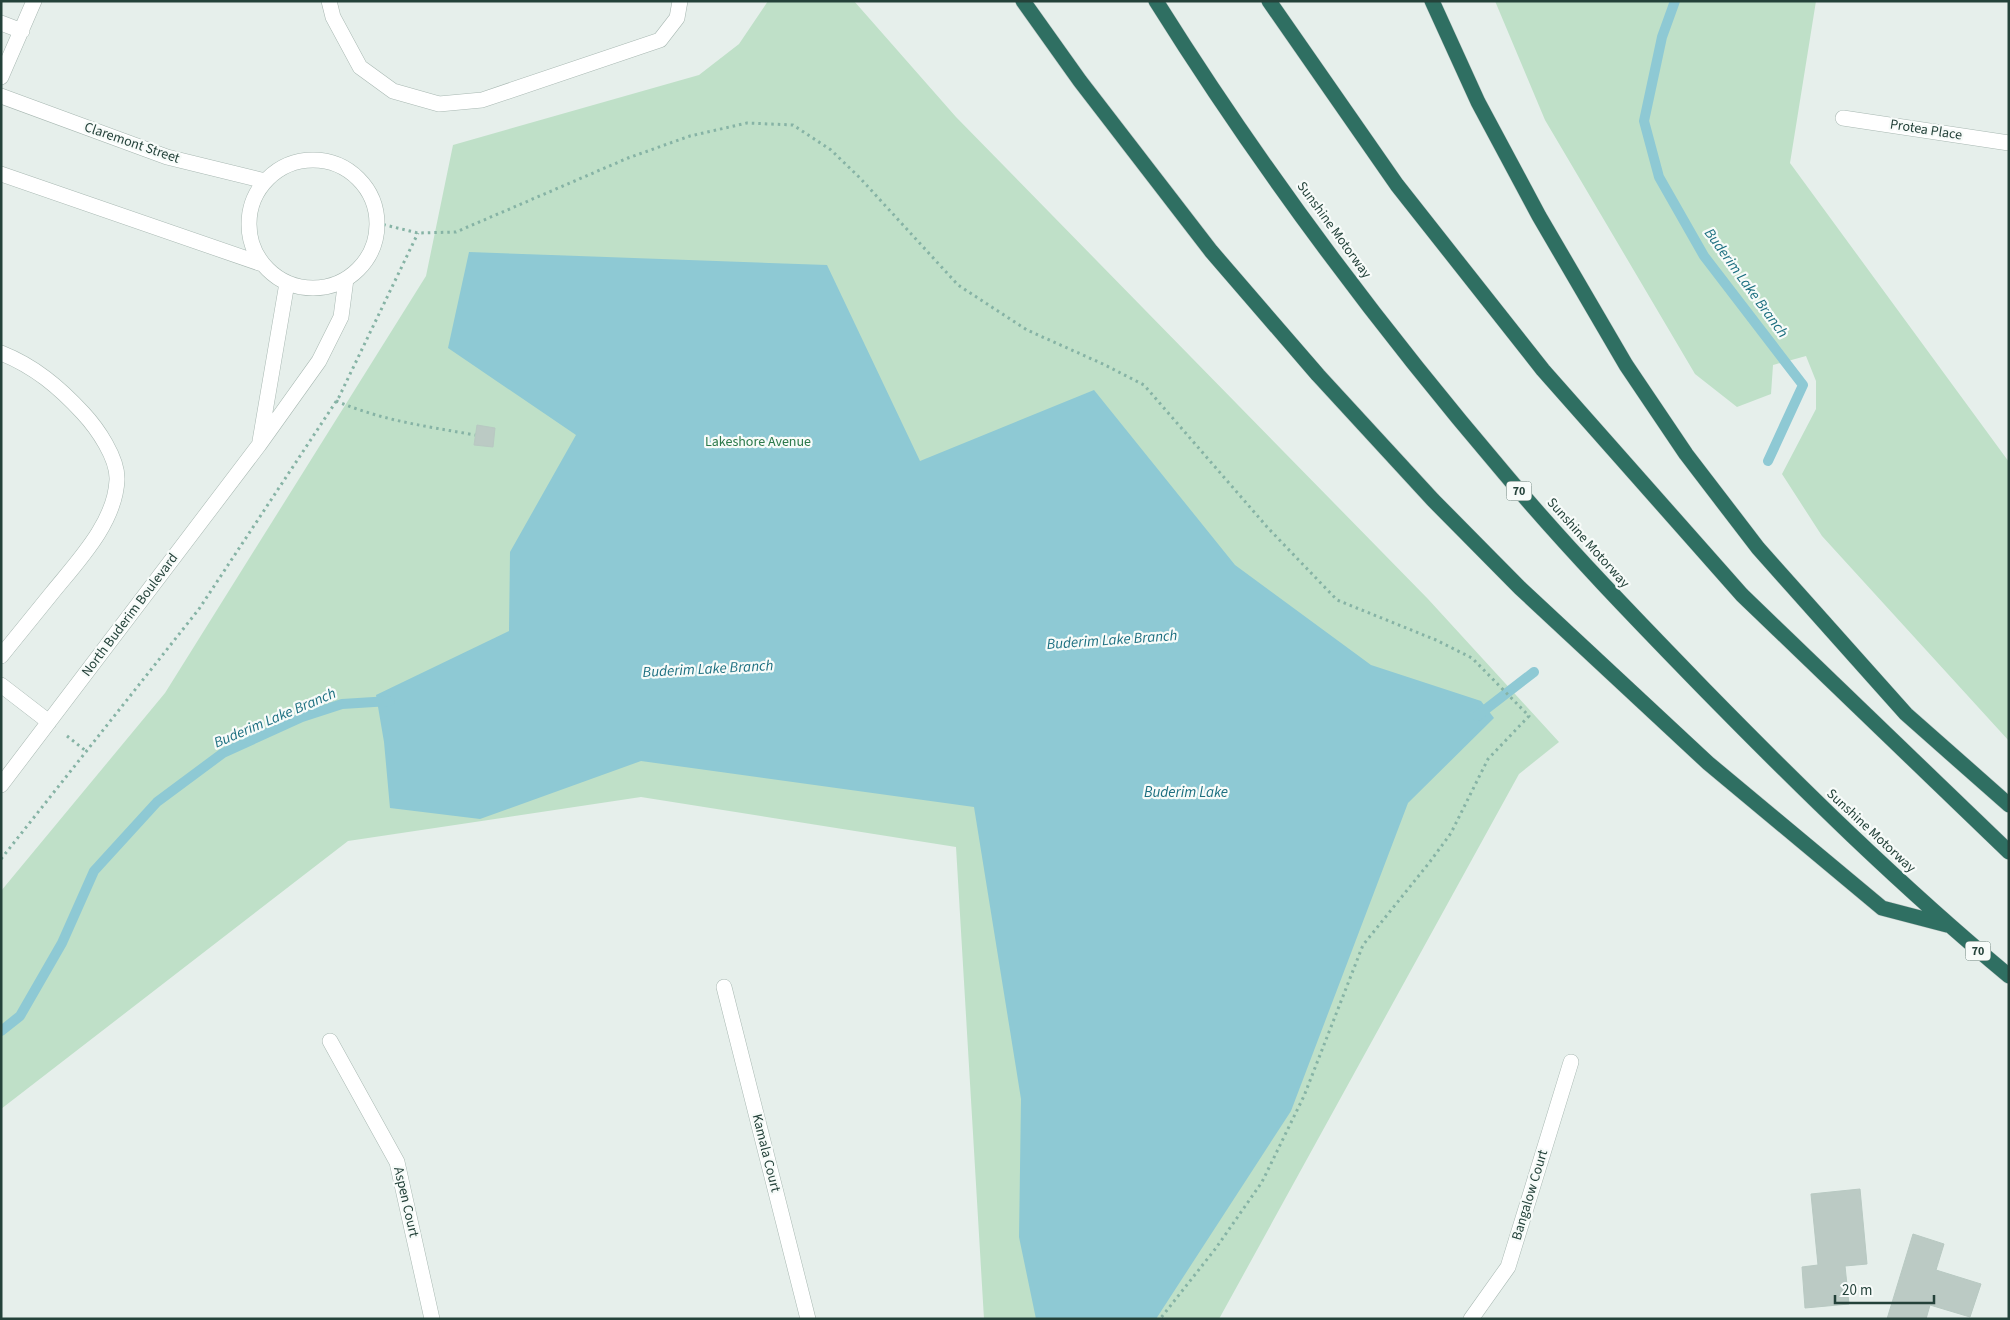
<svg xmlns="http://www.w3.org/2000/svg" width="2010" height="1320" viewBox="0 0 2010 1320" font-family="'Source Sans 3',sans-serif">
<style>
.green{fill:#bfe0c8}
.water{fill:#8ec9d4}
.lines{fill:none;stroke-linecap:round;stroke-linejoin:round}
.stream{stroke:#8ec9d4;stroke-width:10}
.building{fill:#bbcac4;stroke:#b8c9c2}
.minor-casing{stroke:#a8b8b2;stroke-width:16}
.highway-casing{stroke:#c2cac8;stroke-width:16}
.path{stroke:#86b3a5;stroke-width:3;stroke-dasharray:2.5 4;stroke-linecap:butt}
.minor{stroke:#fff;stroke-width:15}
.highway{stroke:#2f6f62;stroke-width:15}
.labels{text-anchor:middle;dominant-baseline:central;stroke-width:4.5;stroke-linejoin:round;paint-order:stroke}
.shield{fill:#f7fbf9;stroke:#637a73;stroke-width:1}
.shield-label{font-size:12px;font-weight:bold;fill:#24423a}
.street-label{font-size:14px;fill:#24423a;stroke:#f7fbf9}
.park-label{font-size:14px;fill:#2d7a4b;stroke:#f7fbf9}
.water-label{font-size:15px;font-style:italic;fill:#1c6f80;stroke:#f7fbf9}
</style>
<rect width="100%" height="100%" fill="#e6efeb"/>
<path class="green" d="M768 1H854L956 117 1428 599 1559 742 1519 774 1219 1319H984L956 847 641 797 348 841 1 1109V891L165 693 426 276 453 145 699 75 739 44Z
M1495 1H1816L1790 163 2009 462V741L1822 536 1782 474 1816 409V381L1806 356 1773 365 1771 394 1737 407 1695 374 1545 120Z"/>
<path class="water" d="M469 252 827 265 920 461 1094 390 1235 565 1371 665 1481 701 1494 718 1408 803 1291 1111 1156 1319H1036L1019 1237 1021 1099 974 807 641 761 480 819 390 808 384 742 376 695 509 631 510 552 576 435 448 348Z"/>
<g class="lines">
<path class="stream" d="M1675 1 1662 37 1644 121 1659 177 1704 256 1803 385 1768 461
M1477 716 1534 672
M1 1031 20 1016 62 943 94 871 157 802 223 753 302 717 342 704 390 701"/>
</g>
<path class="building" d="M477 425 495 428 493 447 474 445Z
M1860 1189 1867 1264 1845 1266 1849 1304 1805 1308 1802 1267 1818 1265 1811 1194Z
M1913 1234 1944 1244 1936 1270 1981 1284 1970 1317 1930 1305 1926 1319H1887Z"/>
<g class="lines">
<defs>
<path id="minor" d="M329 1 333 17 360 67 393 91 439 104 482 100 660 40 677 18 680 1
M1 23 22 31
M1 77 34 1
M1 96 167 157 265 181
M1843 118 2009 143
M249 224a64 64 0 1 1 128 0a64 64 0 1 1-128 0Z
M1 174 262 264
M1 353C34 366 59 387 83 413 97 428 118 458 117 480 115 523 78 561 52 593 35 614 18 635 1 656
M260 441 287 283
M1 685 49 722
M1 785 259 445 319 361 341 317 346 279
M724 987 808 1319
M330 1041 397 1162 432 1319
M1471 1319 1508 1267 1571 1062"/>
<path id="highway" d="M1023 1 1080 81 1211 251 1318 375 1433 500 1520 588 1708 763 1882 908 1947 925
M1156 1C1260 167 1378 325 1505 474 1568 549 1636 619 1705 690 1802 789 1902 887 2009 976
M1269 1 1397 185 1543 370 1742 595 2009 852
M1432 1 1478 102 1539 216 1626 365 1686 454 1758 548 1906 714 2009 805"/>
</defs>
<use href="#minor" class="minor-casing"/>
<use href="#highway" class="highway-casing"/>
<path class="path" d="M377 223 418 233 456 232 628 158 690 136 747 123 793 125 831 150 860 178 958 285 1027 330 1103 364 1144 385 1268 528 1337 600 1436 640 1472 658 1529 716 1488 759 1451 833 1429 863 1363 945 1304 1096 1262 1182 1216 1248 1160 1319
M336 401C384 421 425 426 475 435
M67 736 86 751
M1 859 199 609 339 397 418 233"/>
<use href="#minor" class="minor"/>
<use href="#highway" class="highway"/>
</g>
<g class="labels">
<g class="shield">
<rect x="1506.5" y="481.5" width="25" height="19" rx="4"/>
<rect x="1965.5" y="941.5" width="25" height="19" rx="4"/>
</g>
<g class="shield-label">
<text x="1519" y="491">70</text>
<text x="1978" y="951">70</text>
</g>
<g class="street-label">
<text transform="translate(1926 130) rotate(9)">Protea Place</text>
<text transform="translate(132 143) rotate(19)">Claremont Street</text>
<text transform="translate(1334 230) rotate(54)">Sunshine Motorway</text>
<text transform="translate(1588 543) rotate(48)">Sunshine Motorway</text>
<text transform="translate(130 615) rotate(-53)">North Buderim Boulevard</text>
<text transform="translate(1871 831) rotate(43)">Sunshine Motorway</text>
<text transform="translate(766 1153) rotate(76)">Kamala Court</text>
<text transform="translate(1530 1195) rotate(-73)">Bangalow Court</text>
<text transform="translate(406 1202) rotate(77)">Aspen Court</text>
</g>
<g class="park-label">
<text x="758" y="442">Lakeshore Avenue</text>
</g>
<g class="water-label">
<text transform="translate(1746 283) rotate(54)">Buderim Lake Branch</text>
<text transform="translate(1112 640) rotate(-4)">Buderim Lake Branch</text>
<text transform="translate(708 669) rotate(-3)">Buderim Lake Branch</text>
<text transform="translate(275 718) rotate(-23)">Buderim Lake Branch</text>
<text x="1186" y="792">Buderim Lake</text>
</g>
</g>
<rect width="2010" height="1320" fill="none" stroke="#24423a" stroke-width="5"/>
<path d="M1835 1295v8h99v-8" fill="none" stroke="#24423a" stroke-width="2.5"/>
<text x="1842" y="1295" font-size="15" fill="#24423a" stroke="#f7fbf9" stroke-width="4" paint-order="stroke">20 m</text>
</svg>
